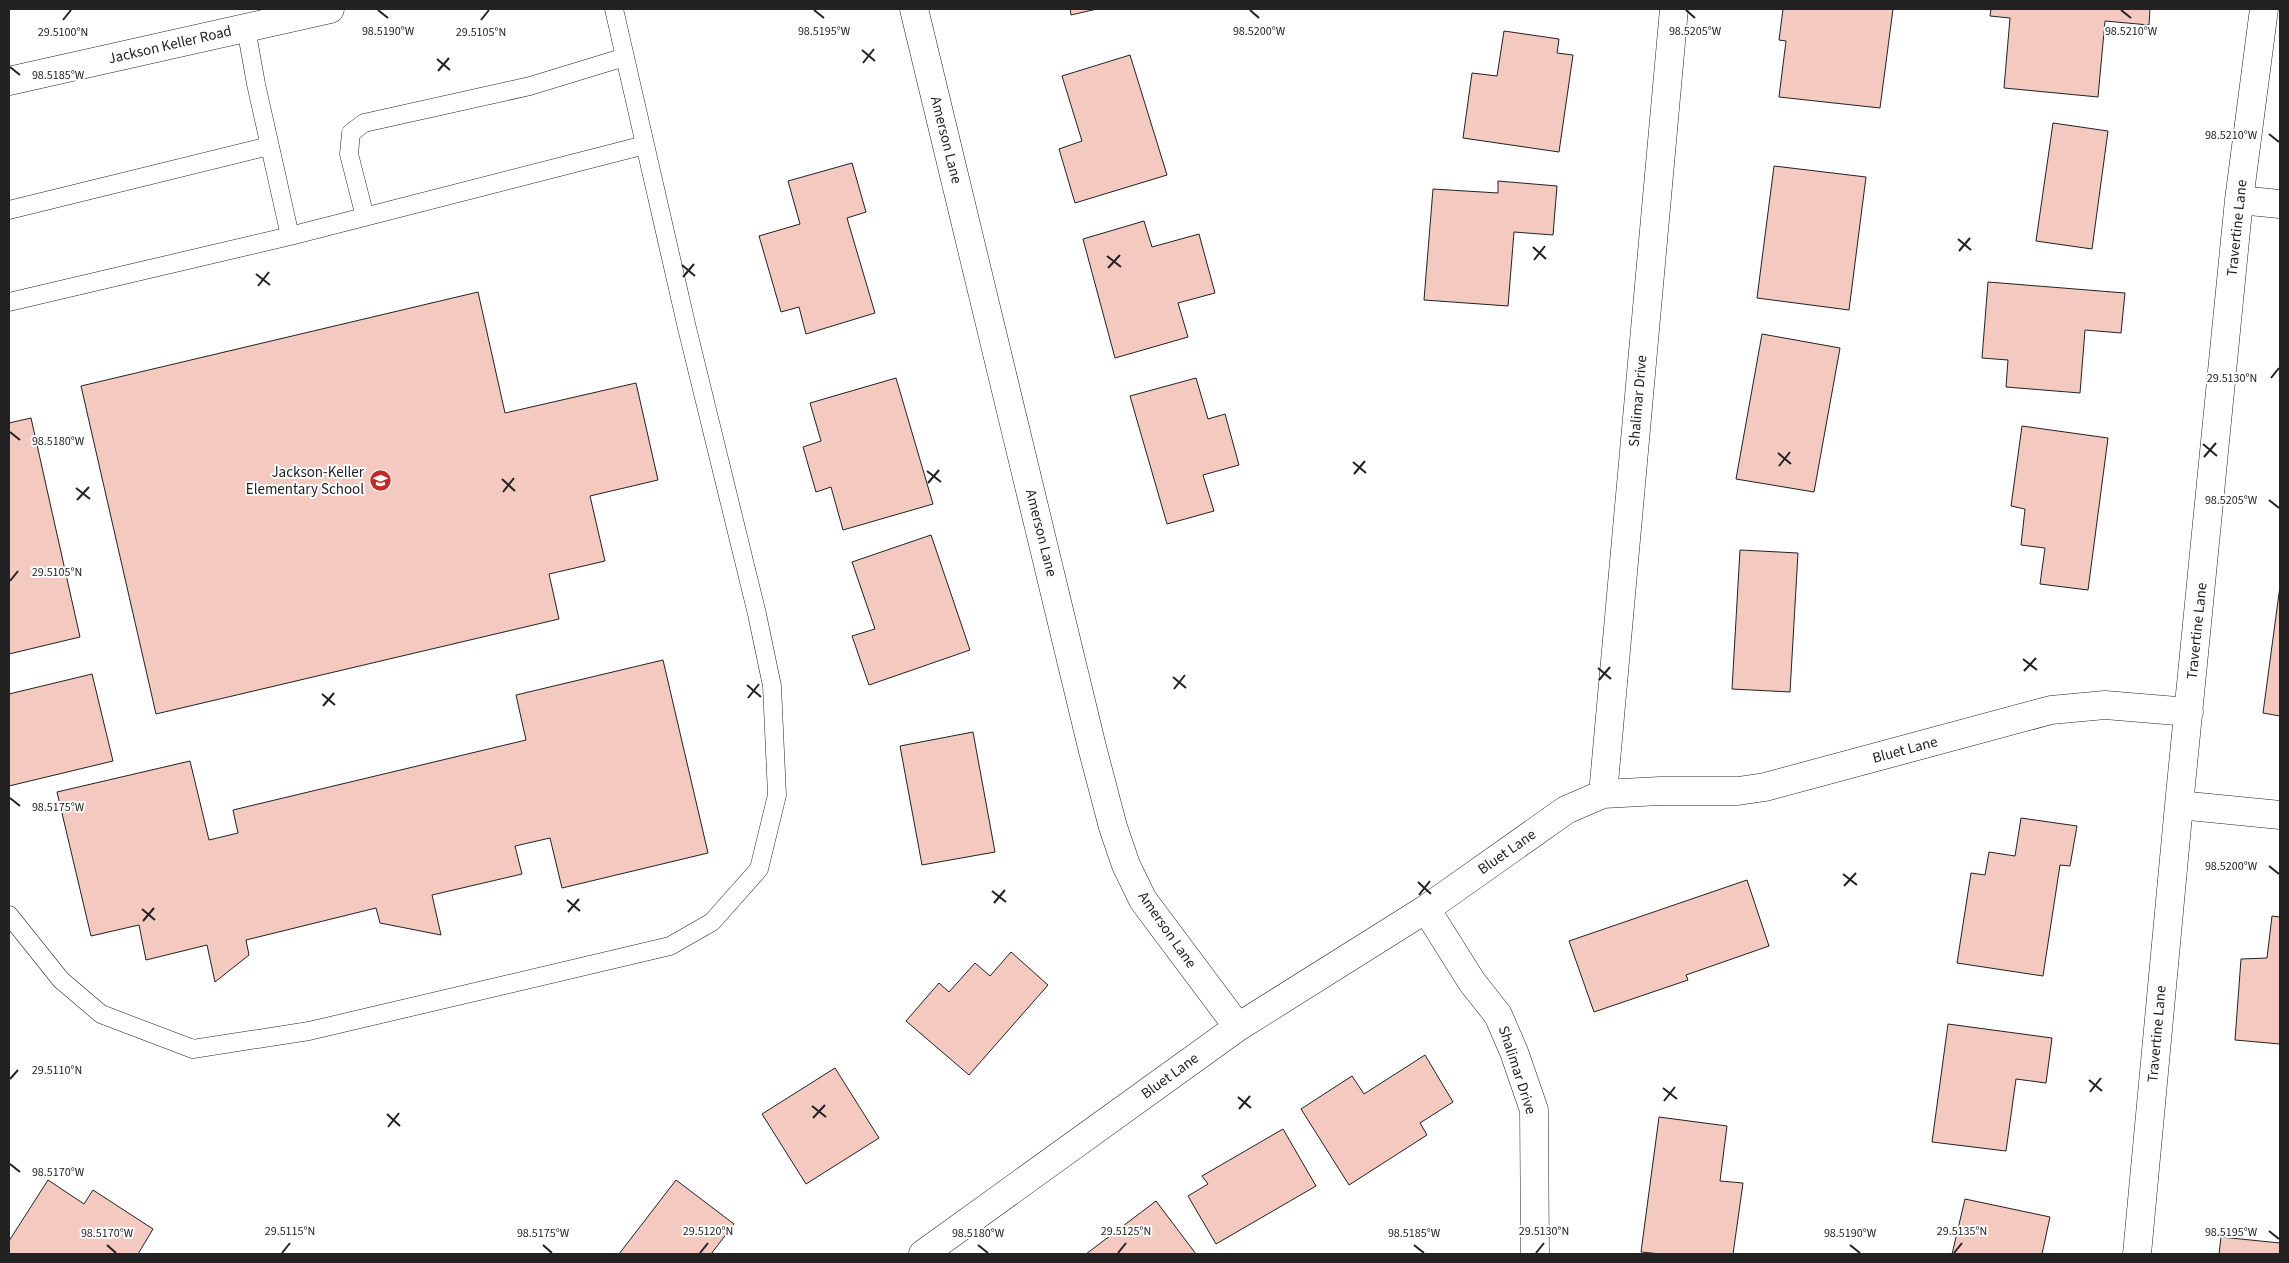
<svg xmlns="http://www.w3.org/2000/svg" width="2289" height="1263" viewBox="0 0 2289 1263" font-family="'Source Sans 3',sans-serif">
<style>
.building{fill:#f3c9c0;stroke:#222}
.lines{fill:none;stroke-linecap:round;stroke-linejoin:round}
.lane-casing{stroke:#222;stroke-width:19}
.street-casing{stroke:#222;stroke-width:29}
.secondary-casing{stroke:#222;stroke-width:29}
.lane{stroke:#fff;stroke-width:18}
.street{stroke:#fff;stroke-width:28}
.secondary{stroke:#fff;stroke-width:28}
.ticks{fill:none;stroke:#222;stroke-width:2}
.labels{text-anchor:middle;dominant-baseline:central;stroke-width:4;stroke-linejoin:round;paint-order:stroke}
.street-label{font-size:15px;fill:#222;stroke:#fff}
.poi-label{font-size:15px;fill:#222;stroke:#fff;text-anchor:end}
.ticks-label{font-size:12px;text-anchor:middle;fill:#222;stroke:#fff;stroke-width:4;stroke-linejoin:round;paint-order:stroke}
</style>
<rect width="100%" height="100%" fill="#fff"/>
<path class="building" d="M1070 9H1097L1071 15Z
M1783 9H1893L1880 108 1779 97 1786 41 1779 40Z
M1991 9H2150L2149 25 2105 21 2098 97 2004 88 2010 18 1990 16Z
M1504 31 1559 39 1557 53 1573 55 1559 152 1463 138 1472 73 1497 76Z
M1130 55 1167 175 1075 203 1059 149 1082 141 1062 76Z
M2053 123 2108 131 2092 249 2036 241Z
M852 163 866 212 847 218 875 313 806 334 799 307 781 312 759 236 800 224 788 181Z
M1774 166 1866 177 1849 310 1757 298Z
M1498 181 1557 186 1553 235 1514 232 1508 306 1424 300 1433 189 1498 193Z
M1144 221 1152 247 1199 234 1215 293 1178 303 1188 337 1115 358 1083 239Z
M1988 282 2125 293 2121 333 2085 330 2080 393 2006 387 2008 360 1982 358Z
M478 292 505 413 636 383 658 480 590 496 605 561 549 574 559 619 156 714 81 386Z
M1762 334 1840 348 1814 492 1736 479Z
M896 378 933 504 843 530 831 487 816 492 803 447 821 441 810 403Z
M1196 378 1208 419 1225 414 1239 465 1203 475 1214 511 1167 524 1130 396Z
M31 418 80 637 9 654V423Z
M2022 426 2108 438 2088 590 2040 584 2045 548 2021 545 2025 509 2011 506Z
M931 535 970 650 869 685 852 636 875 629 852 562Z
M1740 550 1798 553 1790 692 1732 689Z
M2280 586V716L2263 713Z
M663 660 708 853 562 888 550 838 515 846 522 874 432 895 441 935 380 923 376 908 246 940 249 955 215 982 207 945 146 960 139 925 91 936 57 792 190 761 209 840 238 833 233 810 526 740 516 695Z
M92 674 113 761 9 786V694Z
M973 732 995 852 922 865 900 746Z
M2021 818 2077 826 2070 866 2060 865 2043 976 1957 963 1971 873 1985 875 1989 852 2015 856Z
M1747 880 1769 946 1686 975 1688 980 1594 1012 1569 941Z
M2272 916 2280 917V1044L2235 1040 2241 959 2267 958Z
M1011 952 1048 985 969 1075 906 1021 939 983 949 992 975 963 990 976Z
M1948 1024 2052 1038 2046 1083 2016 1079 2006 1151 1932 1142Z
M1425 1055 1453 1102 1420 1123 1427 1135 1349 1185 1301 1109 1352 1076 1364 1094Z
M835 1068 879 1138 806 1184 762 1114Z
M1659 1117 1727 1126 1720 1181 1743 1183 1733 1254H1661L1641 1252Z
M1283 1129 1316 1186 1216 1244 1188 1196 1208 1184 1202 1176Z
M48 1180 84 1204 93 1190 153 1229 138 1254H9V1241Z
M676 1180 734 1224 711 1254H619Z
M1965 1199 2050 1217 2042 1254H1952Z
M1156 1201 1196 1254H1086Z
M2221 1237 2280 1243V1254H2219Z"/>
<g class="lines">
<defs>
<path id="lane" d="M246 28 256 84 290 236 645 145
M9 210 269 146
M365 217 349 154 351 133 364 123 530 86 625 57
M9 302 290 236
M9 915 61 980 101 1014 193 1049 309 1031 670 946 712 922 759 869 777 795 772 686 757 614 687 328 614 9"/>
<path id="street" d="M914 9 1092 747 1113 827 1126 865 1143 900 1238 1027
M2239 200 2280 204
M1603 794 1674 9
M2179 805 2280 815
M1426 909 1472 982 1498 1015 1514 1052 1534 1110 1535 1254
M923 1254 1238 1027 1426 909 1566 810 1603 794 1660 791H1738L1765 787 2051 710 2105 705 2189 712
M2137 1254 2179 805 2239 200 2264 9"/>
<path id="secondary" d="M9 81 330 9"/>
</defs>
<use href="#lane" class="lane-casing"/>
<use href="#street" class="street-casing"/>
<use href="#secondary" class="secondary-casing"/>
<use href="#lane" class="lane"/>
<use href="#street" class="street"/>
<use href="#secondary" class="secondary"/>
</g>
<path class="ticks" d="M378 10 388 18M814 10 824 18M1250 10 1259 18M1686 10 1695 18M2121 10 2131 18M63 20 71 10M481 20 489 10M862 50 875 61M437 59 450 70M863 63 874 49M10 67 20 75M438 71 449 58M2269 134 2279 142M1958 239 1971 250M1533 247 1546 259M1959 251 1970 238M1107 256 1121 267M1534 260 1545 246M682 265 695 276M1108 268 1120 255M256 274 270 285M683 277 694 264M258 286 269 272M2271 378 2279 368M10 432 20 440M2203 444 2217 456M1778 453 1791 464M2204 457 2216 443M1353 462 1366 473M1779 466 1790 452M927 471 941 482M1354 474 1365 461M502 479 515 491M928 483 939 470M76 488 90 499M503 492 514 478M77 500 89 487M2269 500 2279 508M10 581 18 571M2023 659 2037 670M1598 668 1611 679M2024 671 2036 658M1173 677 1186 688M1599 680 1610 667M747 685 761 697M1174 689 1185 675M322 694 335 705M748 698 759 684M323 706 334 693M10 798 20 806M2269 866 2279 874M1843 874 1857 885M1418 882 1431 894M1844 886 1856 873M992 891 1006 902M1419 895 1430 881M567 900 580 911M994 903 1005 890M142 909 155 920M568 912 579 899M143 921 154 908M10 1079 18 1070M2089 1080 2102 1091M1663 1088 1677 1099M2090 1092 2101 1078M1238 1097 1251 1108M1664 1101 1675 1087M812 1106 826 1117M1239 1109 1250 1096M387 1114 400 1126M813 1118 825 1105M388 1127 399 1113M10 1164 20 1172M2269 1231 2279 1239M107 1245 116 1253M543 1245 552 1253M978 1245 988 1253M1414 1245 1424 1253M1850 1245 1860 1253M282 1253 290 1243M700 1253 708 1243M1118 1253 1126 1243M1536 1253 1544 1243M1954 1253 1962 1243"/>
<defs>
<symbol id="school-disc" viewBox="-11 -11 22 22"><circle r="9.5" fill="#c62828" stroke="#fff"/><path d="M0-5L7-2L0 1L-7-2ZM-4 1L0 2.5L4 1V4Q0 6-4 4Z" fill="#fff"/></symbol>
</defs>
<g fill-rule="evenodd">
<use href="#school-disc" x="368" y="468" width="25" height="25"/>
</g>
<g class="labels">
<g class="street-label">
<text transform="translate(170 45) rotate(-13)">Jackson Keller Road</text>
<text transform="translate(946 140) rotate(76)">Amerson Lane</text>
<text transform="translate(2237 228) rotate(-84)">Travertine Lane</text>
<text transform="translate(1638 401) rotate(-85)">Shalimar Drive</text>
<text transform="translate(1041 533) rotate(76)">Amerson Lane</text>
<text transform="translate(2197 631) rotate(-84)">Travertine Lane</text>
<text transform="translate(1905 750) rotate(-15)">Bluet Lane</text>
<text transform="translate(1507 852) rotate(-35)">Bluet Lane</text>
<text transform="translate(1167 930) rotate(55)">Amerson Lane</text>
<text transform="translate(2157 1034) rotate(-85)">Travertine Lane</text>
<text transform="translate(1517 1070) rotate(72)">Shalimar Drive</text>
<text transform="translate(1170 1076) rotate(-36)">Bluet Lane</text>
</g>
<g class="poi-label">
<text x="364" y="472">Jackson-Keller<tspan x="364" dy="17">Elementary School</tspan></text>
</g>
</g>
<g class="ticks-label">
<text x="388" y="35">98.5190°W</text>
<text x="824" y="35">98.5195°W</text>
<text x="1259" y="35">98.5200°W</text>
<text x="1695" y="35">98.5205°W</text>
<text x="2131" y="35">98.5210°W</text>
<text x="63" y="36">29.5100°N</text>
<text x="481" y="36">29.5105°N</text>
<text x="58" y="79">98.5185°W</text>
<text x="2231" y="139">98.5210°W</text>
<text x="2232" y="382">29.5130°N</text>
<text x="58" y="445">98.5180°W</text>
<text x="2231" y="504">98.5205°W</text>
<text x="57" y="576">29.5105°N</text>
<text x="58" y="811">98.5175°W</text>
<text x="2231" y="870">98.5200°W</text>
<text x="57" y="1074">29.5110°N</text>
<text x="58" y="1176">98.5170°W</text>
<text x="290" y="1235">29.5115°N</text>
<text x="708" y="1235">29.5120°N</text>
<text x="1126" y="1235">29.5125°N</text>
<text x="1544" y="1235">29.5130°N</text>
<text x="1962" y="1235">29.5135°N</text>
<text x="2231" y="1236">98.5195°W</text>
<text x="107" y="1237">98.5170°W</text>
<text x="543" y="1237">98.5175°W</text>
<text x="978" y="1237">98.5180°W</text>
<text x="1414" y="1237">98.5185°W</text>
<text x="1850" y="1237">98.5190°W</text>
</g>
<rect width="2289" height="1263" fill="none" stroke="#222222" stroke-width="20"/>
</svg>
